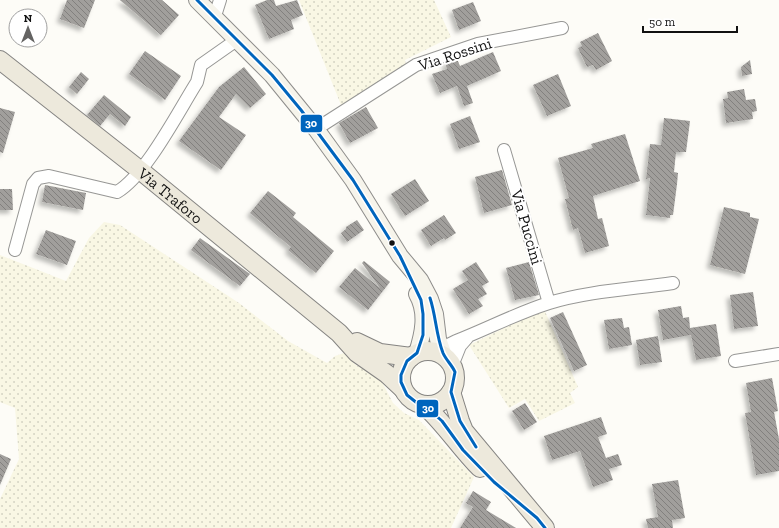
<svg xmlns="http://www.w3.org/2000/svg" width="779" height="528" viewBox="0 0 779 528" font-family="'Zilla Slab',serif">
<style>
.farmland{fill:url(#farmland-dots)}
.building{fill:url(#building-back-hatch);filter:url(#shadow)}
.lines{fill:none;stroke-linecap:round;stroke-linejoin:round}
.minor-casing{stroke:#979795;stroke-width:14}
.secondary-casing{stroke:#8e8d8b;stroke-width:18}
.primary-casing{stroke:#858482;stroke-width:20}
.minor{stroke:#fffffe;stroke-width:12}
.secondary{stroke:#f6f4eb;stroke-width:16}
.primary{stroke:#ede9dc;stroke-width:18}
.bus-1-casing{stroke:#fff;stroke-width:6}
.bus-1{stroke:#0065bd;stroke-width:3}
.bus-dot{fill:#111;stroke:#fff;stroke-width:1.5}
.labels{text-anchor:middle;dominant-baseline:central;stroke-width:4;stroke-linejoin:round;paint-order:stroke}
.street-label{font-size:16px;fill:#111;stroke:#fff}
.line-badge{stroke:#fff;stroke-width:1.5}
.badge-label{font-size:11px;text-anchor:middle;font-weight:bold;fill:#fff}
</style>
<defs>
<pattern id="farmland-dots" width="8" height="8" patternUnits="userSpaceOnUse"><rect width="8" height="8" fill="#f9f7e4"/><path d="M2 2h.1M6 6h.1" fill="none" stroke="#d4d3c3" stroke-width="1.8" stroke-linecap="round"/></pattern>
<pattern id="building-back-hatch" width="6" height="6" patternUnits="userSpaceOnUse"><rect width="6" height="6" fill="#a19f9c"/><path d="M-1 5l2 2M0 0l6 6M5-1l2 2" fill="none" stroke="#82807e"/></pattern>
<filter id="shadow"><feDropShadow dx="-3.5" dy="3.5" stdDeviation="2" flood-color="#0004"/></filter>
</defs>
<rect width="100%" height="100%" fill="#fdfcf7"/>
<path class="farmland" d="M299 0H434L451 37 405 60 406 65 341 105Z
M104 222 120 225 239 303 288 341 327 363 335 356 344 353 356 365 380 378 393 403 404 413 419 420 474 477 451 528H0V499L19 459 15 408 0 402V255L66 281 89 238Z
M544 309 578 387 570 393 575 403 539 421 525 399 509 408 469 345Z"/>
<path class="building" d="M67 0H95L84 28 60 19Z
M120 0H162L179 15 161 35Z
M267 0H274L276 6 297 0 303 15 291 20 294 29 269 39 255 5Z
M473 2 481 21 459 30 452 10Z
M598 33 612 61 596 70 593 65 587 67 578 48 582 46 580 42Z
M145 51 181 76 165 100 129 74Z
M493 52 501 71 467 86 473 103 464 106 457 86 440 93 432 74 447 69 445 63 457 59 460 66Z
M750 60 752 74 742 76 741 67Z
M244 67 266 94 250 108 236 94 219 117 246 135 221 170 179 141 219 87Z
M81 72 89 79 77 94 69 87Z
M558 74 571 106 547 116 533 85Z
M744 89 746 100 755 99 757 111 752 112 753 119 726 123 723 99 728 98 727 92Z
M104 95 131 117 125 126 110 114 100 126 87 115Z
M366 107 378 128 350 143 339 123Z
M0 108 15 112 3 153 0 152Z
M470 116 480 142 459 149 450 124Z
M664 118 690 121 686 152H676L674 172 678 173 677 184 673 215H670V218L646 215 650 178 646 179 650 144 661 145Z
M625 134 640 181 593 196 598 219 602 218 609 246 585 253 578 228 573 230 565 199 569 198 558 158 593 148 591 144Z
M502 170 512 205 484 213 475 177Z
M415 179 429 201 405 216 391 194Z
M45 185 86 193 83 210 42 202Z
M0 189H12L13 210H0Z
M268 191 296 213 293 217 334 251 316 273 288 250 291 247 250 213Z
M724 207 750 213V217L759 219 745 274 710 265Z
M444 215 456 233 445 240 444 238 431 246 421 230Z
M357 220 364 230 347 242 341 233 346 229V227Z
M46 230 76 241 67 265 36 254Z
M200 238 250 274 240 286 191 250Z
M364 261 390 282 368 310 339 287 355 268 380 288 362 263Z
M476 262 489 282 482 286 487 294 478 299 483 306 469 314 453 289 468 280 462 271Z
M529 262 539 295 515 300 506 268Z
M753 292 758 326 734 329 730 295Z
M681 306 683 318 689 317 690 328 716 324 721 356 696 360 691 335 663 340 658 310Z
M563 312 587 365 574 371 550 318Z
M622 318 624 328 629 327 632 345 609 349 604 320Z
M658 336 662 362 640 365 636 340Z
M772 378 778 411 774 412 779 439V471L756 475 745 413 751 412 746 383Z
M525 403 537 422 524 430 512 411Z
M601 417 607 434 598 437 606 458 618 454 622 465 609 469 613 480 593 487 580 451 552 460 544 436Z
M0 454 11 459 0 485Z
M678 480 685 518 672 520 673 528H648L646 519 658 517 652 484Z
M473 491 491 502 486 510 516 528H460L473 507 466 503Z"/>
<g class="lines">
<defs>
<path id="minor" d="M215 16 220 0
M316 129 416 65 478 44 562 28
M504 150 549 303
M15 250 33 184 38 178 49 176 117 192C146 175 178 112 197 82L201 65 238 39
M444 356 448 345 456 341C487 329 517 313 549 303 589 291 632 289 673 283
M735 361 779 354
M452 366 460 346 467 338"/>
<path id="secondary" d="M197 0 272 75 316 129 353 180 400 256 420 280 430 299 435 314 438 339 444 356
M417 353C423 334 428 313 417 294"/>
<g id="primary">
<path id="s1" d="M0 60 141 171 339 333 357 353 387 374 403 389"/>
<path d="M357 342 380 353 411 357"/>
<circle cx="428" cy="378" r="27"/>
<path d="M451 392 460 421 464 431 545 528"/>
<path d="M424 405C445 424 460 448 480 468"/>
</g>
</defs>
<use href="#minor" class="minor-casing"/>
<use href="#secondary" class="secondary-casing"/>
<use href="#primary" class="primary-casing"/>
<use href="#minor" class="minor"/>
<use href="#secondary" class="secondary"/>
<use href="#primary" class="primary"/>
<defs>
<path id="bus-1" d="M197 0 272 75 301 110 353 180 400 256 421 300 423 314V335L417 353 407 361 401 375V382L407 395 417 403 424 405 442 421 463 450 494 482 537 518 545 528
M430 298C436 316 436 335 443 353 446 360 452 365 455 372L451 392 460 421 476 447"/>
</defs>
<use href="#bus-1" class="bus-1-casing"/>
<use href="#bus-1" class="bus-1"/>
</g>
<circle class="bus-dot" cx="392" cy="243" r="3.5"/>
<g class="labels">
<g class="street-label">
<text transform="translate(455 54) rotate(-18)">Via Rossini</text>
<text stroke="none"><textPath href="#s1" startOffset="218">Via Traforo</textPath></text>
<text transform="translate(527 227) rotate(74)">Via Puccini</text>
</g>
</g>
<g class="line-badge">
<rect x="300" y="114" width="23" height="19" rx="4" fill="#0065bd"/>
<rect x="416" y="399" width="23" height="19" rx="4" fill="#0065bd"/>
</g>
<g class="badge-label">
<text x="311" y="127">30</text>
<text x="428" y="412">30</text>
</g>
<g transform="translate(28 28)"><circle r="19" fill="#ffffff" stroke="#a0a0a0"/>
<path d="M0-3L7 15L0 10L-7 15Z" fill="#646362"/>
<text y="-6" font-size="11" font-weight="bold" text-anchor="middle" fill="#111111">N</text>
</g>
<path d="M643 26v6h94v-6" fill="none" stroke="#111111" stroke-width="2"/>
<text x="649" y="26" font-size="12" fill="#111111" stroke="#ffffff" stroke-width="3" paint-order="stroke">50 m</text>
</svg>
